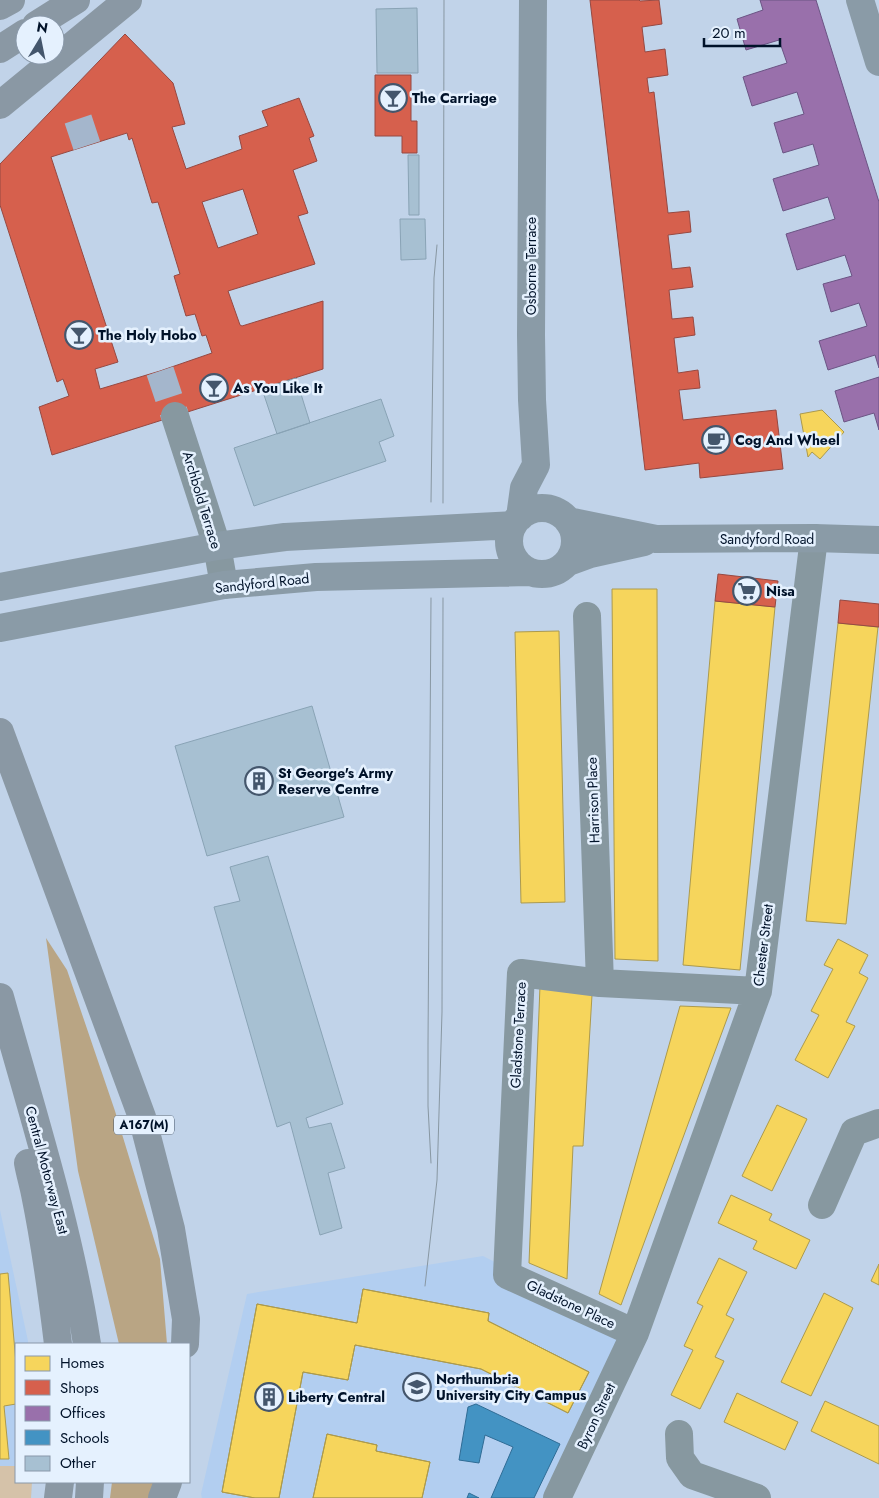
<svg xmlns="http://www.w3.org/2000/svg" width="879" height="1498" viewBox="0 0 879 1498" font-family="Jost,sans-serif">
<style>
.built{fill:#b2cef0}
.green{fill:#d5c2a9}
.forest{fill:#b9a584}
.homes{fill:#f6d55c;stroke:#ac9a4d}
.shops{fill:#d6604d;stroke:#964942;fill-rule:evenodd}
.offices{fill:#9970ab;stroke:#6b5484}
.schools{fill:#4393c3;stroke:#2f6c95}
.building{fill:#a7c0d2;stroke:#89a3b5}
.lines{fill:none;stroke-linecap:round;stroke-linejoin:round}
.minor-tunnel{stroke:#a4b6cc;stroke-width:28;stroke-dasharray:28 14;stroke-linecap:butt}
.minor{stroke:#8798a0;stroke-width:28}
.major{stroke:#8a9ba7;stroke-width:28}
.highway{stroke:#8a98a4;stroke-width:28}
.tram{stroke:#8897a2;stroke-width:1}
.labels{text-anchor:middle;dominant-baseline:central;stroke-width:5;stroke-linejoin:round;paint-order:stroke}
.shield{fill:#e5f1fe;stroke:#455569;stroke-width:1}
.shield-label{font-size:12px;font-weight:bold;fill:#001229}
.poi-label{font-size:14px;font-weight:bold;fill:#001229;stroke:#e5f1fe;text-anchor:start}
.street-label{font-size:14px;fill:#001229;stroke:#e5f1fe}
</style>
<rect width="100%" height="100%" fill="#c1d3e9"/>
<path class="built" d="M0 1210 28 1341V1344H16V1482H32L31 1498H0Z
M483 1256 635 1333 557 1498H202L201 1494 247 1294Z"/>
<path class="green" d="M0 1466H16V1482H32L31 1498H0Z"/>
<path class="forest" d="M46 938 67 970 115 1111 160 1259 167 1344H119L78 1171Z
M112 1482H156L150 1498H110Z"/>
<path class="homes" d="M822 410 844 432 820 459 812 452 808 457 800 414Z
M612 589H657L658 961 615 959Z
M715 601 775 607 740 970 683 965Z
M838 623 878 627 846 924 806 921Z
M559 631 565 902 521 903 515 632Z
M838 939 868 955 859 973 868 978 846 1022 855 1026 828 1078 795 1060 819 1015 811 1011 833 969 824 965Z
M540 986 592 995 583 1146H573L567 1279 529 1263Z
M680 1006 731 1008 621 1305 599 1294Z
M777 1105 807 1119 772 1191 742 1176Z
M731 1195 772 1214 769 1220 810 1240 796 1269 753 1249 757 1241 718 1223Z
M719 1258 747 1272 726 1315 734 1319 715 1357 724 1361 700 1409 671 1395 693 1350 684 1346 703 1306 697 1303Z
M879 1264V1285L871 1281Z
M8 1273 16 1363V1404L4 1406 9 1459H0V1274Z
M363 1289 489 1313 488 1321 589 1372 568 1413 481 1369 355 1345 348 1380 303 1372 279 1498H255L222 1492 257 1304 357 1323Z
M363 1289 489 1313 488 1321 589 1372 568 1413 481 1369 355 1345 348 1380 303 1372 279 1498H255L222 1492 257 1304 357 1323Z
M824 1293 853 1308 811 1396 781 1382Z
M737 1393 798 1422 785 1450 724 1422Z
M825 1401 879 1426V1464L811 1431Z
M327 1434 377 1445 376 1451 430 1462 422 1498H313Z
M327 1434 377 1445 376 1451 430 1462 422 1498H313Z"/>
<path class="shops" d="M590 0H639L640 1 659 0 662 24 642 27 645 52 665 49 668 75 647 78 649 93 654 92 668 213 689 211 691 232 668 235 672 269 690 267 693 287 669 290 672 319 693 317 695 335 674 338 678 373 698 370 700 388 679 390 683 420 776 410 783 469 700 478 699 463 645 470Z
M125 34 173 83 185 124 172 127 186 169 242 149 239 136 268 126 262 111 299 98 314 136 309 138 317 161 293 170 308 213 298 216 315 264 228 291 240 325 242 326 323 301V369L52 455 39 407 69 396 63 379 57 382 0 205V164ZM127 133 129 140 132 138 152 203 158 202 180 274 174 276 186 316 195 314 202 336 206 335 212 353 160 371 100 389 95 369 118 362 51 157ZM243 189 258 234 218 248 202 202Z
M375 75H411V121H417V153H402V136H375Z
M718 574 778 581 775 607 715 601Z
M840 600 879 604V627L838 623Z"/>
<path class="offices" d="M760 0H816L879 202V368L875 355 828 370 819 341 867 326 859 303 831 312 823 284 852 276 845 255 797 270 786 234 835 219 828 197 783 211 773 179 819 165 813 144 783 153 774 123 804 114 797 92 752 106 743 77 787 63 779 40 746 50 737 19 763 10Z
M879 377V430L874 413 844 422 835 391Z"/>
<path class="schools" d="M476 1404 560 1444 534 1498H491L513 1447 485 1435 479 1463 459 1460 468 1407Z
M469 1493 479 1498H467Z"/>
<path class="building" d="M417 8 418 73H377L376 9Z
M408 155H419V215H409Z
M400 219H425L426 259 401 260Z
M296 378 310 423 277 434 262 389Z
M381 399 394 436 379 442 386 461 254 506 234 448Z
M312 706 344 817 207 856 175 746Z
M268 856 343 1104 306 1118 309 1128 331 1123 345 1168 328 1173 342 1228 320 1235 290 1122 277 1127 214 907 240 901 230 867Z"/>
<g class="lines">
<path class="minor-tunnel" d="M78 119 87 146
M160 371 175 416"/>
<path class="minor" d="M175 416 217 546 224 585
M587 616 600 983
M822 1205 854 1132 879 1123
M635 1333 507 1275 521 973 600 983 758 991
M679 1434 680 1458 692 1475 757 1498
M557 1498 635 1333 758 991 814 538"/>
<path class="major" d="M860 0 879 62
M509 541a33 33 0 1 1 66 0a33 33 0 1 1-66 0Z
M520 517 524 488 536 465 532 400 531 335 533 0
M568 521 656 539 814 538 879 540
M568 562 590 554 644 542
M0 587 217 546 285 537 513 525
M0 628 224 585 316 577 528 572"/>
<path class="highway" d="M0 6 11 0
M36 25 76 0
M0 49 25 33
M0 105 128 0
M0 732 142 1117 171 1229 186 1319 185 1344
M0 997C32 1112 69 1226 87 1344
M28 1163C30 1174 33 1184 35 1194 45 1243 52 1294 58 1344
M58 1498 60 1482
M89 1498 90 1482
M162 1498 168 1482"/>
<path class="tram" d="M431 502 434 278 437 245
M443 503 444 0
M431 1163 428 1106V1045L431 598
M425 1286 437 1180 442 1012 443 598"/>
</g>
<defs>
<symbol id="bar-ring" viewBox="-11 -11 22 22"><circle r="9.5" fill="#e5f1fe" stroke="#44566c" stroke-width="1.5"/><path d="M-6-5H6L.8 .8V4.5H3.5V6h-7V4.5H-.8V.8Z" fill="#44566c"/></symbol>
<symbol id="cafe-ring" viewBox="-11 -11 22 22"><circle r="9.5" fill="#e5f1fe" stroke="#44566c" stroke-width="1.5"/><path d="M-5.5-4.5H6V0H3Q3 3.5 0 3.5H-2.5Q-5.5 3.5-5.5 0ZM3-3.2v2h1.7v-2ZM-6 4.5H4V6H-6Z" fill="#44566c"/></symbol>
<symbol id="supermarket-ring" viewBox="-11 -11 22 22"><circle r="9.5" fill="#e5f1fe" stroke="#44566c" stroke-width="1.5"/><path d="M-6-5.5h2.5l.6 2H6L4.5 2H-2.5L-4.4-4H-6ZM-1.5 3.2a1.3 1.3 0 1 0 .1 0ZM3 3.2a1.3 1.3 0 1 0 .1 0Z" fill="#44566c"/></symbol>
<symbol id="building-ring" viewBox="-11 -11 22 22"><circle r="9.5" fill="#e5f1fe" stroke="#44566c" stroke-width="1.5"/><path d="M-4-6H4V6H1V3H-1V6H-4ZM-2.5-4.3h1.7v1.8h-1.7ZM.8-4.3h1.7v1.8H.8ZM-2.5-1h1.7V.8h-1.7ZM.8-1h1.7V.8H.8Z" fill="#44566c"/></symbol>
<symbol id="university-ring" viewBox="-11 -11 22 22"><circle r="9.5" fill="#e5f1fe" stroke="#44566c" stroke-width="1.5"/><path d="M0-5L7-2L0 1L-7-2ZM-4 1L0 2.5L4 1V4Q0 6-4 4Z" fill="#44566c"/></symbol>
</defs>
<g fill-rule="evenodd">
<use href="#bar-ring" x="377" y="82" width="32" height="32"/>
<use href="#bar-ring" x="63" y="319" width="32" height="32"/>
<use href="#bar-ring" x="198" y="372" width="32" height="32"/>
<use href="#cafe-ring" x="700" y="424" width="32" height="32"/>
<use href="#supermarket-ring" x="731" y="575" width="32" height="32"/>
<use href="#building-ring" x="243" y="765" width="32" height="32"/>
<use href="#university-ring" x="401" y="1371" width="32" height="32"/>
<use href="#building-ring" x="253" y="1381" width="32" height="32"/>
</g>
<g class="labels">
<rect class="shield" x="114" y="1115.5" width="60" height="19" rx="4"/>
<g class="shield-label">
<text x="144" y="1125">A167(M)</text>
</g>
<g class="poi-label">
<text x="412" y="98">The Carriage</text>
<text x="98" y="335">The Holy Hobo</text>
<text x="233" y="388">As You Like It</text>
<text x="735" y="440">Cog And Wheel</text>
<text x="766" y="591">Nisa</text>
<text x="278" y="773">St George's Army<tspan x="278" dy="16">Reserve Centre</tspan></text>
<text x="436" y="1379">Northumbria<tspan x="436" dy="16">University City Campus</tspan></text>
<text x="288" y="1397">Liberty Central</text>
</g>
<g class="street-label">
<text transform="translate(531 266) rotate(-90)">Osborne Terrace</text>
<text transform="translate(202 500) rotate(73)">Archbold Terrace</text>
<text x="767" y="539">Sandyford Road</text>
<text transform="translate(262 583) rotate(-6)">Sandyford Road</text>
<text transform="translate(593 800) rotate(-92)">Harrison Place</text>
<text transform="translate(763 945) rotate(-83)">Chester Street</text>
<text transform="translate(518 1035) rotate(-87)">Gladstone Terrace</text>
<text transform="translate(47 1170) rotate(75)">Central Motorway East</text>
<text transform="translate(571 1304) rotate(25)">Gladstone Place</text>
<text transform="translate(596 1416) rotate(-65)">Byron Street</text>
</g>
</g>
<rect x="15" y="1343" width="175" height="140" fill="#e5f1fe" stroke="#8998a9"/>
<rect x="25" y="1356" width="25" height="15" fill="#f6d55c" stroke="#8998a9"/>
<text x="60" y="1368" font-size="15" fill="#001229">Homes</text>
<rect x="25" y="1380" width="25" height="15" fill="#d6604d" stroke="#8998a9"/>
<text x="60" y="1393" font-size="15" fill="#001229">Shops</text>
<rect x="25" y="1406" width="25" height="15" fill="#9970ab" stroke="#8998a9"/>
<text x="60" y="1418" font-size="15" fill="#001229">Offices</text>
<rect x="25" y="1430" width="25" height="15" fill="#4393c3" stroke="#8998a9"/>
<text x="60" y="1443" font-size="15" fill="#001229">Schools</text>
<rect x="25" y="1456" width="25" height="15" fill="#a7c0d2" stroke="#8998a9"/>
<text x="60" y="1468" font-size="15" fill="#001229">Other</text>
<g transform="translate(40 40) rotate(10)"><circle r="24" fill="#e5f1fe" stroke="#8998a9"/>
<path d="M0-4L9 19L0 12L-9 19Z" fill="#44566c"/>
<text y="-8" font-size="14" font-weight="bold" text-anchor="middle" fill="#001229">N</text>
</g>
<path d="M704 38v8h76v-8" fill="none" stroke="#001229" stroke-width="2.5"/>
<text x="712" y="38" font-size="15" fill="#001229" stroke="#e5f1fe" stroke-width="4" paint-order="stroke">20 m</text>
</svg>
